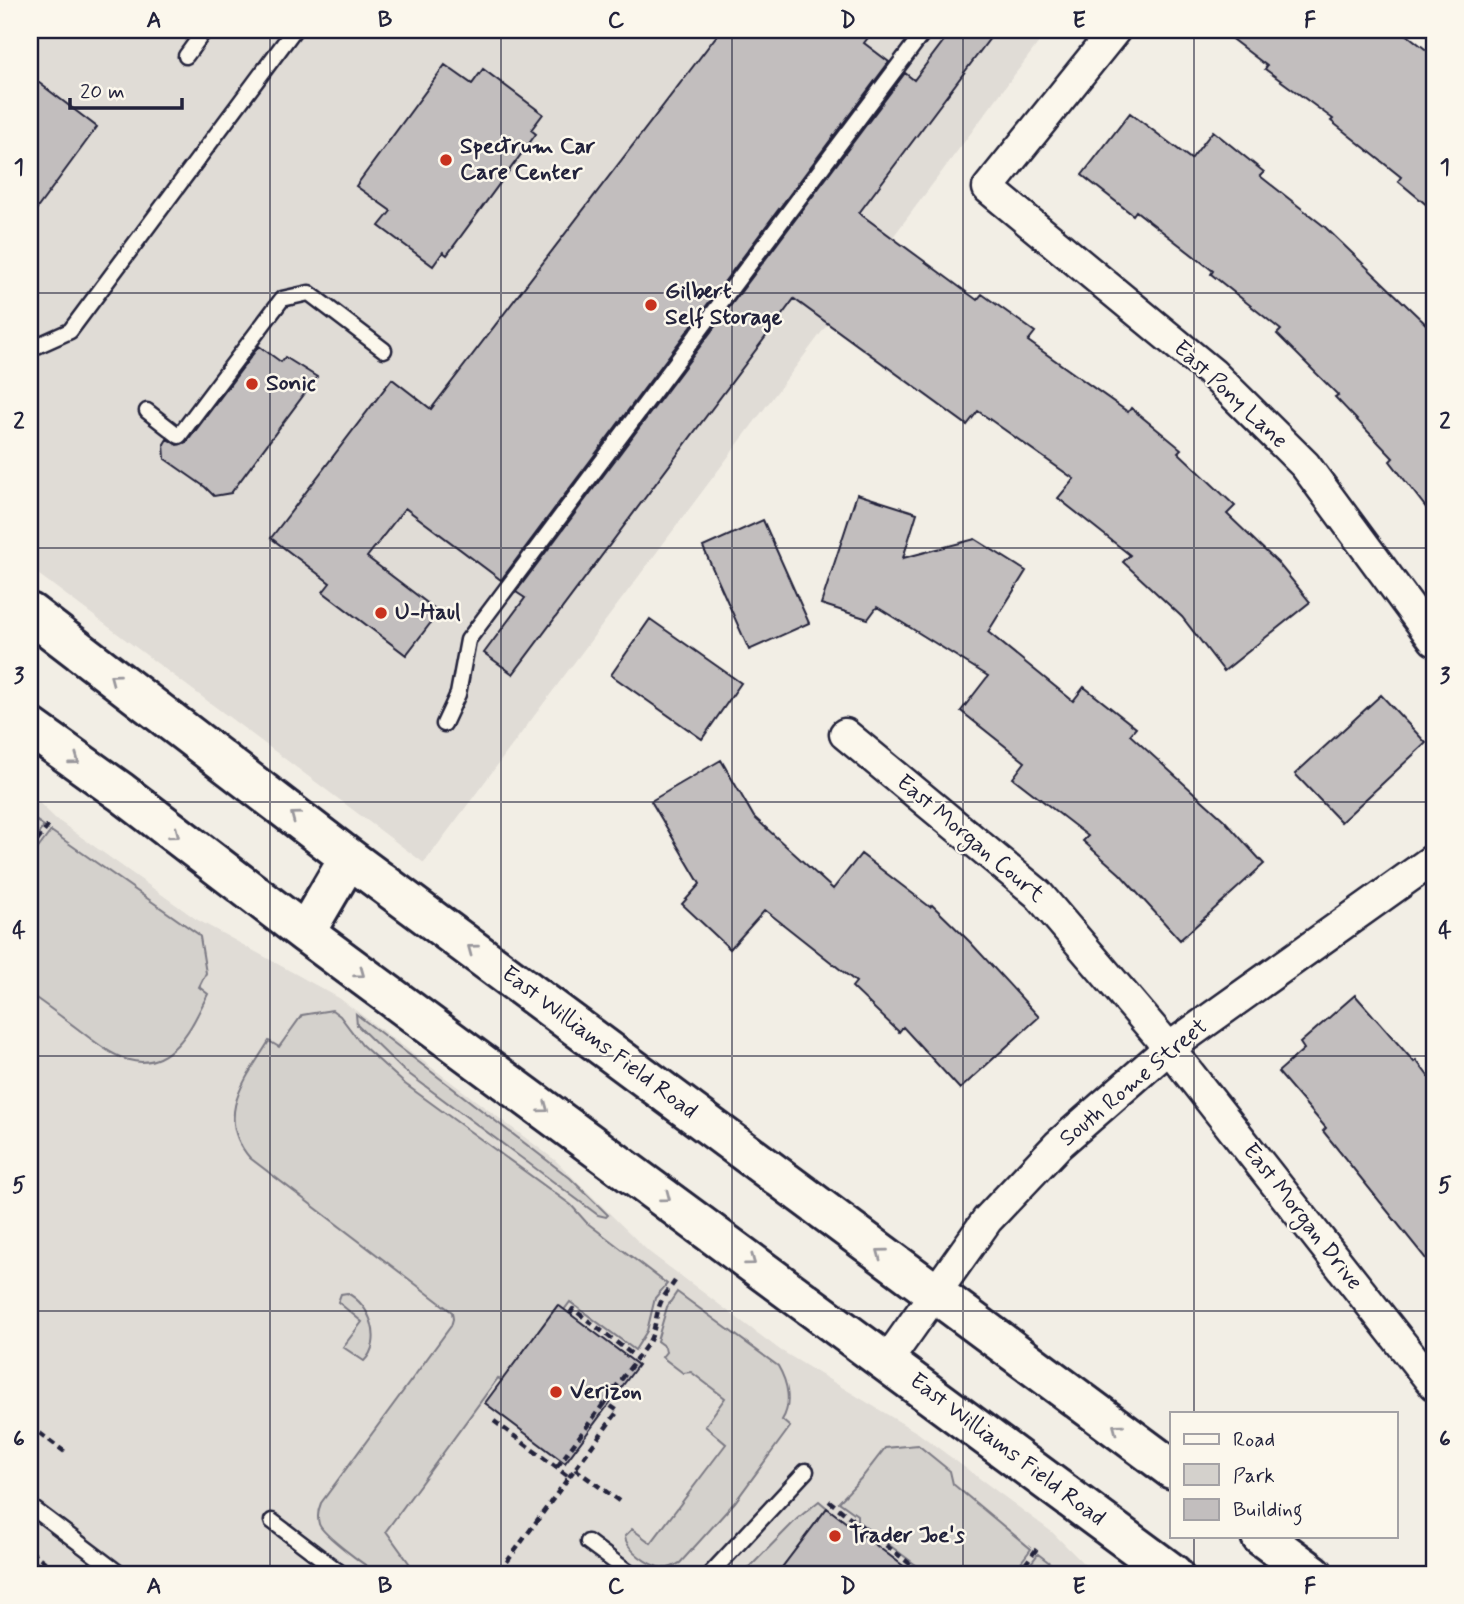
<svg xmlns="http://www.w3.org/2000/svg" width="1464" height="1604" viewBox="0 0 1464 1604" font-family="Mynerve,sans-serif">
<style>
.built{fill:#e0dcd6}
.green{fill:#d4d1cc;stroke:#7b7a84;stroke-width:2}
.building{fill:#c2bebe;stroke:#22223b;stroke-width:2}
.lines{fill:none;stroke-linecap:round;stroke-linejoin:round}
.lane-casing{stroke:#22223b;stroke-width:19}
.street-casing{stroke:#22223b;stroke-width:35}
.secondary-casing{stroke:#22223b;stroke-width:44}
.path{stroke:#22223b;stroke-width:4.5;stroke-dasharray:7 5;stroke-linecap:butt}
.lane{stroke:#fbf7ec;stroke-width:14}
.street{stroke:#fbf7ec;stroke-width:30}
.secondary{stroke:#fbf7ec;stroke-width:38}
.oneway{stroke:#99979c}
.grid{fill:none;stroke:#22223b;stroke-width:2;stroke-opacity:0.55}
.poi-dot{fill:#c8321e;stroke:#fbf7ec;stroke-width:2.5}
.labels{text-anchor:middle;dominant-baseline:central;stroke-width:5;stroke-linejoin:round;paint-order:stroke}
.poi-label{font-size:23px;font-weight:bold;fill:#22223b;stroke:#fbf7ec;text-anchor:start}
.street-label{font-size:23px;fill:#22223b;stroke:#fbf7ec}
.neatline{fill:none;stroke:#22223b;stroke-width:2.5}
.grid-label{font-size:23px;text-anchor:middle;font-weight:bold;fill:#22223b}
</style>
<rect width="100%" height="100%" fill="#f2eee5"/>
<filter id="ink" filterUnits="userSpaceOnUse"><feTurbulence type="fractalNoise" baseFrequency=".0143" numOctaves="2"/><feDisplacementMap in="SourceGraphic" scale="14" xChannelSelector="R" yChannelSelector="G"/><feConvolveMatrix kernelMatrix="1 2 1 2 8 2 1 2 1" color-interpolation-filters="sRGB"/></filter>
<g filter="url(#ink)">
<path class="built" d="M30 30H1048L424 863 30 568Z
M30 794 56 819 196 919 339 998 555 1160 649 1252 780 1350 918 1433 1052 1532 1094 1574H30Z"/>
<path class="green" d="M30 816 44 826 30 845Z
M51 831 198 934 200 937 206 973 199 987 208 994C199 1011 191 1031 177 1045 142 1081 108 1052 78 1029 62 1017 46 1005 30 994V859Z
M332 1010 340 1016 362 1045 405 1084 571 1205 586 1222 667 1284 655 1298 647 1331 635 1350 570 1302 564 1310 557 1306 502 1381 498 1378 386 1531 414 1570C405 1575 393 1576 382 1574 373 1573 322 1534 319 1524 317 1517 318 1510 321 1503L451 1326 453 1319 452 1312 250 1158C214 1116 245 1080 269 1041L279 1047 302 1015Z
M356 1014 570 1178 608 1215 606 1217 598 1215 401 1068 357 1025Z
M677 1292 778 1366C788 1383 792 1404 782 1420L790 1427 735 1502 680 1563C674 1566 670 1569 663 1568 649 1566 626 1550 625 1536L632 1529 651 1543 726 1444 705 1426 725 1398 691 1372 683 1373 662 1357 666 1352 665 1347 657 1341 667 1307Z
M347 1293C370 1304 384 1341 364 1361L343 1347 362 1322 338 1302 341 1294Z
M918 1445 950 1471 953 1484 1031 1549 1012 1574H928L857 1521V1515L839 1502 864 1475 885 1448Z
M819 1501 827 1508 777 1574H743L797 1519Z
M1038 1554 1064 1574H1023Z
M30 1557 53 1574H30Z"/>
<path class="building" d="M721 30H874L864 43 889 62 501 580 405 508 367 557 439 612 406 655 323 592 330 583 271 538 392 379 431 409Z
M952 30H996L859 213 977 300 982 294 1035 332 1028 341 1128 412 1131 408 1181 449 1178 452 1235 506 1227 514 1278 563 1310 602 1224 671 1182 617 1123 562 1130 555 1058 498 1074 479 978 411 967 425 794 299 513 674 484 653 525 598 516 592 905 73 914 80Z
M1220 30H1401L1434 56V211L1398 181 1401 177 1331 121 1333 119 1265 69 1267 66Z
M445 65 472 84 483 69 543 114 531 130 536 134 447 255 443 252 433 266 379 226 391 211 356 186Z
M30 76 97 127 30 218Z
M1130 113 1191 159 1213 131 1264 172 1260 176 1325 227 1434 332V518L1390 461 1393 458 1335 397 1338 395 1277 334 1281 330 1211 274 1213 271 1136 211 1133 215 1082 175Z
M259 346 281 362 285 357 317 377 231 493 214 496 205 487 165 459 164 444 167 439 177 445 187 442Z
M857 494 917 513 903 558 975 539 1026 571 988 632 1073 701 1084 687 1136 728 1130 735 1224 820 1264 864 1180 940 1120 874 1083 841 1088 836 1013 778 1025 762 961 711 988 676 877 607 868 619 821 604Z
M763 520 809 623 749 650 703 547Z
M650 619 741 683 702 739 611 675Z
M1381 695 1426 743 1341 822 1295 774Z
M721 760 754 817 833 889 861 854 930 907 932 905 970 942 1039 1017 960 1089 903 1027 899 1032 852 987 856 982 765 910 730 949 682 904 700 884 651 801Z
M1355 995 1414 1062 1416 1060 1434 1084V1269L1323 1131 1326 1128 1278 1072 1304 1049 1300 1043Z
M558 1305 638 1365 565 1463 485 1403Z
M827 1508 914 1574H777Z"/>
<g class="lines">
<defs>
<path id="lane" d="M186 56 205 30
M30 349 70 331 294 30
M147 411 179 436 282 299 309 293 384 350
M444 724 458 694 468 640 925 30
M30 1506 120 1574
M272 1521 342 1574
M588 1542 631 1574
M710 1574 806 1471"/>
<path id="street" d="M1115 30 988 188 1212 373 1305 465 1434 640
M845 734 1038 894 1169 1048 1434 1385
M887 1361 987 1220 1058 1145 1169 1048 1434 859"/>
<path id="secondary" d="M30 613 349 858 1172 1469
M30 727 121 792 305 933 1173 1574
M305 933 349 858
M1261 1536 1313 1574"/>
</defs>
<use href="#lane" class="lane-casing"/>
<use href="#street" class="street-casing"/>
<use href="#secondary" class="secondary-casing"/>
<path class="path" d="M30 851 51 822
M570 1314 573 1309 637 1358
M494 1421 569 1477 498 1574
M30 1426 65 1452
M557 1467 649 1342C655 1331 655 1320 659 1307 662 1297 669 1290 675 1281
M575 1469 619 1501
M569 1477 618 1411 605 1402
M829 1501 923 1574
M30 1551 61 1574
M1018 1574 1038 1547"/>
<use href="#lane" class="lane"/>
<use href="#street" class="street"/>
<use href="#secondary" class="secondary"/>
</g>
<defs><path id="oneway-chevron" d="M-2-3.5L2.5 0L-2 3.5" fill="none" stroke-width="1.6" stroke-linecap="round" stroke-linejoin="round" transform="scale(1.75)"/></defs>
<g class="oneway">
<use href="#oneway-chevron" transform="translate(114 678) rotate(-143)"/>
<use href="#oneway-chevron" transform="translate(75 760) rotate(36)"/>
<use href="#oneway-chevron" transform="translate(295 816) rotate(-143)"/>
<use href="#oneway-chevron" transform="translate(175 834) rotate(37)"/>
<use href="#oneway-chevron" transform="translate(472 949) rotate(-143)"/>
<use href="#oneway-chevron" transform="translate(360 973) rotate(36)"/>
<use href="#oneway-chevron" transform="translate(544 1108) rotate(36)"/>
<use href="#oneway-chevron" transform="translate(666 1197) rotate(37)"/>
<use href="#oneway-chevron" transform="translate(881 1253) rotate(-143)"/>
<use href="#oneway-chevron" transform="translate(751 1261) rotate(36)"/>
<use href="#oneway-chevron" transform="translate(1117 1428) rotate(-143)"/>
</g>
</g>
<path class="grid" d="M270 30V1574M501 30V1574M732 30V1574M963 30V1574M1194 30V1413M30 293H1434M30 548H1434M30 802H1434M30 1056H1434M30 1311H1434M1194 1536V1574"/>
<g class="poi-dot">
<circle cx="446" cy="160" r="7"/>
<circle cx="651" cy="305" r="7"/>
<circle cx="252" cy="384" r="7"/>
<circle cx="381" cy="613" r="7"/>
<circle cx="556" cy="1392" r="7"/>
<circle cx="835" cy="1536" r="7"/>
</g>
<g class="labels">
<g class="poi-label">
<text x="460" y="147">Spectrum Car<tspan x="460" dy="26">Care Center</tspan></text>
<text x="665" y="292">Gilbert<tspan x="665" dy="26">Self Storage</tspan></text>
<text x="266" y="384">Sonic</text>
<text x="395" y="613">U-Haul</text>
<text x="570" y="1392">Verizon</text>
<text x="849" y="1536">Trader Joe's</text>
</g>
<g class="street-label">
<text transform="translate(1230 395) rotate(43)">East Pony Lane</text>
<text transform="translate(970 839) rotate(40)">East Morgan Court</text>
<text transform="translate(599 1043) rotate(37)">East Williams Field Road</text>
<text transform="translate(1134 1083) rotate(-40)">South Rome Street</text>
<text transform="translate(1302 1217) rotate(52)">East Morgan Drive</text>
<text transform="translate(1007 1450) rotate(37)">East Williams Field Road</text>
</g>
</g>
<rect width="1464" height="1604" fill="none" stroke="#fbf7ec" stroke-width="77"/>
<rect x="1170" y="1412" width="228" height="126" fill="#fbf7ec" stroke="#a4a2a5" stroke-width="2"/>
<rect x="1184" y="1434" width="35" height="10" fill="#fbf7ec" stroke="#a4a2a5" stroke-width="2"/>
<text x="1233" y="1446" font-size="21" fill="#22223b">Road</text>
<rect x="1184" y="1464" width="35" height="21" fill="#d4d1cc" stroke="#a4a2a5" stroke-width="2"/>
<text x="1233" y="1482" font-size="21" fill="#22223b">Park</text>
<rect x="1184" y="1499" width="35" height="21" fill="#c2bebe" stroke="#a4a2a5" stroke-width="2"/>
<text x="1233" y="1516" font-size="21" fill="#22223b">Building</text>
<path d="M70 98v10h112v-10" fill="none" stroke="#22223b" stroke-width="3.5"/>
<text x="80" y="98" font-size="21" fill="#22223b" stroke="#fbf7ec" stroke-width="5" paint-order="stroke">20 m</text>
<rect x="38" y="38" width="1388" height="1528" class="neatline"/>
<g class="grid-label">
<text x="154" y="27">A</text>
<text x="385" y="27">B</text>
<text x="616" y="27">C</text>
<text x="848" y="27">D</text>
<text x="1079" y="27">E</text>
<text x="1310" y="27">F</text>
<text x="19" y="174">1</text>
<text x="1445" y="174">1</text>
<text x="19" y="428">2</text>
<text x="1445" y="428">2</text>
<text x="19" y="683">3</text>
<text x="1445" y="683">3</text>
<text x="19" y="937">4</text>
<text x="1445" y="937">4</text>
<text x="19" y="1192">5</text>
<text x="1445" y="1192">5</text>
<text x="19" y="1446">6</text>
<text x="1445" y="1446">6</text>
<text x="154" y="1593">A</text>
<text x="385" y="1593">B</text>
<text x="616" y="1593">C</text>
<text x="848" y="1593">D</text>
<text x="1079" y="1593">E</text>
<text x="1310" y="1593">F</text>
</g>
</svg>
